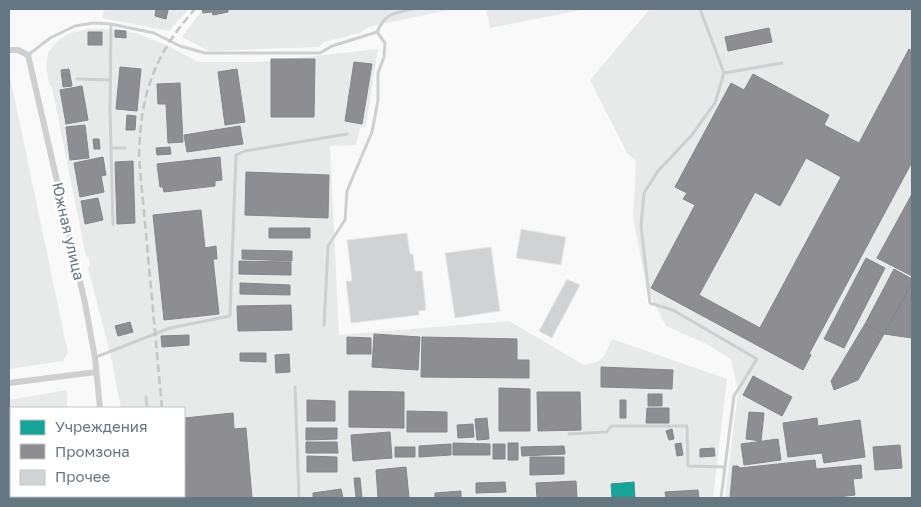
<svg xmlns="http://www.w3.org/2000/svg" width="921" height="507" viewBox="0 0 921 507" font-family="'Golos Text',sans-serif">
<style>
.built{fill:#e8e9e9}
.public{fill:#17a398;stroke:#2e9692}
.industry{fill:#8d8d92;stroke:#81868e;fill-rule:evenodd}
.building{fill:#d0d2d3;stroke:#e8e8e8}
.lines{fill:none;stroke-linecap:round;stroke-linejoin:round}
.service{stroke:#cecfd0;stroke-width:3}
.minor{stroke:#cecfd0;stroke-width:6}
.rail{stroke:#c3c5c6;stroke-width:2.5;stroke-dasharray:8 4;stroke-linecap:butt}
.labels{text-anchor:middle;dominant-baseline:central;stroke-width:5;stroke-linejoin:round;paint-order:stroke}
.street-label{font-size:15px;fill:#657683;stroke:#fff}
</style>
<rect width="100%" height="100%" fill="#f9f9f9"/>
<path class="built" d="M105 9H189L169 31 102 18Z
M203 9H453L368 27 360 33 324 42 319 47 209 51 182 37Z
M486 9H586L490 28Z
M650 9H912V498H725L738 392 731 359 705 343 666 326 647 289 633 217 636 161 627 153 590 80Z
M88 29H105L136 33 166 45 198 62H260L378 49 366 126 360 128 356 145 330 146 339 335 509 321 584 365 597 362 604 356 612 339 727 379 713 498H134V496H184V408H121L111 357 88 268 90 265 89 257 86 256 52 87 49 83 46 66 48 53 54 45 63 37 71 33Z
M9 72 68 353 63 361 9 369Z
M67 390V408H11V496H95L96 498H9V400Z"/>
<path class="public" d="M634 482 635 498H612L611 484Z"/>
<path class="industry" d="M156 9 168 10 166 19 155 16Z
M202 9H228V12L213 15 212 12 203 13Z
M769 28 772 42 728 51 725 37Z
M115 30 126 31V38L115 37Z
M88 32H102V45H88Z
M909 49 912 51V162L809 354 811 355 803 370 651 288 695 205 683 199 687 193 675 187 731 83 744 90 753 74 829 115 824 125 859 143ZM806 158 841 177 760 328 699 295 755 192 780 206Z
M271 59H315L314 117H271Z
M354 62 372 64 362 124 345 121Z
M120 67 141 69 137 111 116 109Z
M69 69 72 86 63 87 61 70Z
M237 69 245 122 225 125 218 72Z
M180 83 183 142 168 143 166 104H158L157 84Z
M82 86 88 120 66 124 60 90Z
M127 115 136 116 135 130H126Z
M85 125 89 158 70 160 66 127Z
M240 126 243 144 187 152 184 135Z
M93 139H99L100 149H94Z
M170 147 171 154 157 155 156 148Z
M103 157 106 175 101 176 104 192 80 197 74 163Z
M220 157 222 180 215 181V186L164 192 163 187H160L157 164Z
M133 161 135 223 117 224 115 162Z
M246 172 329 175 328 218 245 215Z
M912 194V276L877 258Z
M98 198 103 220 85 224 81 201Z
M201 210 205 248 216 246 217 259H213L219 314 164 320 153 215Z
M269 228H310V238H269Z
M242 250 292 251V261L242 259Z
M866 258 885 268 844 348 824 339Z
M239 261 291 262V275L239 274Z
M894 269 912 279V283L884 334 865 324Z
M240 283 290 285V295L240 294Z
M912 283V338L884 334Z
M291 305 292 330 238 331 237 306Z
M130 322 133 332 118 336 115 326Z
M865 324 884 334 858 380 834 390 831 381Z
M374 334 420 337 418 370 372 367Z
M189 335V345L162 347 161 336Z
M347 337 371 338V354H347Z
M422 337 517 339V360H529V378L421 377Z
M240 353H266V362L240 361Z
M289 354 290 372 276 373 275 355Z
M601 367 673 370 672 389 601 387Z
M753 376 792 397 782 416 743 395Z
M499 388 530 389V431H499Z
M349 391 404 392V428L349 427Z
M537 392H580L581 430 538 431Z
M648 394H662V406H648Z
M307 400 335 401V421H307Z
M620 400H626V418H620Z
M647 408H669V423H646Z
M407 411 447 412V432H407Z
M749 412 764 413 761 441 746 439Z
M233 413 234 429 246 428 252 498H185L184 418Z
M487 418 489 439 477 440 475 419Z
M817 418 818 426 860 420 865 457 824 463 822 453 788 457 783 423Z
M473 424 474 437 458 438 457 425Z
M306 428H337V439L306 440Z
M672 429 674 439 669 440 666 431Z
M390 432 392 458 353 461 351 435Z
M778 439 781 460 744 465 741 444Z
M306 442H337L338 453H306Z
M453 443 490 444V455H453Z
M508 443H518V460H508Z
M681 443 683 455 677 456 675 444Z
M451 444V455L419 457V446Z
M493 444H505V459H493Z
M900 445 902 468 875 470 873 447Z
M564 446 565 454 522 456 521 447Z
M395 447H415V457H395Z
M714 448 715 456 700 457V449Z
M307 456 337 457V472H307Z
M530 457H564V474L530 475Z
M815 460 816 469 861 465 862 478 853 479 855 495 829 498H730L733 466H738L740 468Z
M406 467 409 498H378L376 470Z
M354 478H360L362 498H356Z
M576 481 577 498H537L536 483Z
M505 482 506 492 476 493V483Z
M341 489 343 498H313V493Z
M698 490 699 498H666L665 492Z
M461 491V498H435V493Z
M70 496H88V498H70Z"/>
<path class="building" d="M521 229 566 237 561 265 516 258Z
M407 233 410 254H413L415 271H422L426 310 419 311V315L351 323 346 281H352L347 240Z
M491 247 500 311 455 318 445 253Z
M567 279 580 285 552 338 539 331Z"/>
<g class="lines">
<path class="service" d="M700 9 724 73
M111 24 110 111 113 224
M377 32C386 13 392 14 412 9
M28 55 50 38 75 26 93 23 111 24 154 33 180 46 205 53H320L332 46 377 32
M77 79 110 80
M111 148H125
M324 325 328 246 345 220 347 191 372 132 378 100V73L384 57 385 43 377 32
M96 357 170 328 230 316 236 155 245 151 347 134
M295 387 299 498
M146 397 147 408
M569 434 607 432 611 426H687L688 466 725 467
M154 496 155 498
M721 498 734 396 757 359 673 310 650 303 641 226 644 193 658 171 691 136 715 103 724 73 782 63"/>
<path class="minor" d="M9 50H18L28 55 85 303 95 358 100 408
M9 383 96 372
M108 496V498"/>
<path class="rail" d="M162 408 139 158C140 96 153 56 195 9
M170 496 171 498"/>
</g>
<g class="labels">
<g class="street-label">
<text transform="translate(69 231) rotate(77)">Южная улица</text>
</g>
</g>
<rect width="921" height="507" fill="none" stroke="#657683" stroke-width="20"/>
<rect x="10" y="407" width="175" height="90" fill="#ffffff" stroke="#c1c8cd"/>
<rect x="20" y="420" width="25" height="15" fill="#17a398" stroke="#c1c8cd"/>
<text x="55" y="432" font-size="15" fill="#657683">Учреждения</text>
<rect x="20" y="444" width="25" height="15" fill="#8d8d92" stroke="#c1c8cd"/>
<text x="55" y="457" font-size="15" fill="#657683">Промзона</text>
<rect x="20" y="470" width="25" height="15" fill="#d0d2d3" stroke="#c1c8cd"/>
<text x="55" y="482" font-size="15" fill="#657683">Прочее</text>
</svg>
